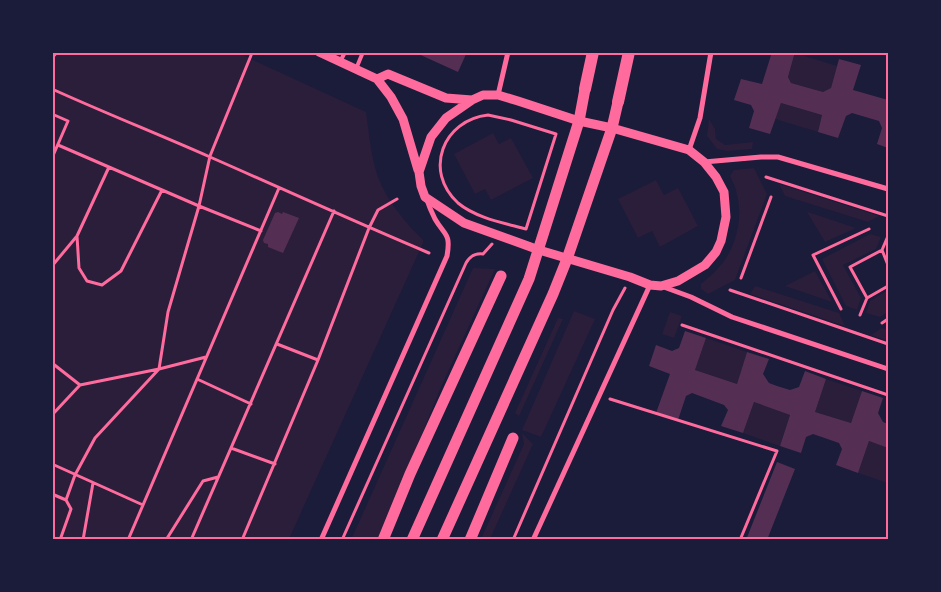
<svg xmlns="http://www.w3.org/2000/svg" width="941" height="592" viewBox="0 0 941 592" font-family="'DejaVu Sans',sans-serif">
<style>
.green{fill:#2a1e3b}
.building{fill:#542f53}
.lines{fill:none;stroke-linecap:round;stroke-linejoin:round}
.path{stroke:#ff6b9d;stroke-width:3}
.service{stroke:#ff6b9d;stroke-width:4}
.minor{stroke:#ff6b9d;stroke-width:5}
.tertiary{stroke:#ff6b9d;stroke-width:9}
.trunk{stroke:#ff6b9d;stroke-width:11}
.motorway{stroke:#ff6b9d;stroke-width:12}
.neatline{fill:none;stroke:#ff6b9d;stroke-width:2}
</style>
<rect width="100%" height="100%" fill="#1b1b3a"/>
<path class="green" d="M52 53H238L366 112C369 133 371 157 378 177 387 201 405 222 423 240V243L289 539H53Z
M795 53 837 66 831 88 823 92 791 83 788 77Z
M781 103 822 115 818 132 775 119Z
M709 119 715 129 716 139 725 145 753 142 752 149 727 151 717 149 707 136Z
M493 133 499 144 511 138 533 178 491 200 485 189 475 194 454 154Z
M754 168 767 194 735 280 708 294 701 289V284C708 278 715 272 721 265 736 247 743 218 737 195 736 188 733 182 730 176L734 170Z
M656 180 664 195 678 188 698 226 660 247 652 231 638 238 618 199Z
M779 184 879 216 868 222 785 196Z
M807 212H808L856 228 825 242Z
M870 234 881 237 876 249 843 265 861 298 857 310 846 306 822 259Z
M473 268 495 269 441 387 380 539 351 540Z
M815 271 832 302 785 286Z
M755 286 839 313 845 326 750 294Z
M888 290V312L880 317 866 313 870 301Z
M574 311 595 319 541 437 522 430Z
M670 312 682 316 674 338 662 334Z
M558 318 563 319 519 416 515 413Z
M882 328 888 330V341L871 335Z
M706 338 747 352 737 384 695 370Z
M826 379 862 391 851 423 815 412Z
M754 402 790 415 780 446 743 433Z
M522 433 533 444 490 539H481L524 444Z
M869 441 888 448V483L858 473Z"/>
<path class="building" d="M414 52H467L458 72Z
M772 52H795L788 77 791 83 823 92 831 88 839 59 861 65 853 90 888 100V148L877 144 882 128 879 121 852 113 846 116 838 138 818 132 822 115 781 103 770 134 749 128 754 111 751 105 734 100 741 79 762 84Z
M278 212 282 214 283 212 299 218 283 253 268 247V244L264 243 263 240 275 213Z
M685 331 706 338 695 370 737 384 747 352 769 359 763 374 769 383 777 386 790 390 799 387 805 371 826 379 815 412 851 423 862 391 883 398 878 413 883 422 888 424V448L869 441 858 473 836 465 842 449 839 443 813 434 806 437 801 453 780 446 790 415 754 402 743 433 721 426 728 410 724 405 692 393 686 396 678 420 656 413 670 374 649 366 656 345 672 351 679 348Z
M777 462 795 469 767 540H746Z"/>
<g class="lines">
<path class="path" d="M52 58 57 52
M52 89C105 113 158 134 210 157 283 189 355 222 429 253
M52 114 68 121 52 158
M488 115 511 120 556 134 526 229C504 223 476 218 458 203 423 171 443 120 488 115Z
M58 145 199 206 261 231
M766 177 888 216
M77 236 79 268 87 281 102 285 121 271 162 190
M888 236 882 250 850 267 867 298 888 286
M882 250 888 265
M52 266 77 236 109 167
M741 278 771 197
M730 290 888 344
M841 309 813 255 869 229
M860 315 867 298
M882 323 888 319
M682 325 888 395
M277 344 318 360
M52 363 80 385 159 369 168 312 199 206 210 156 252 53
M197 379 251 404
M610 399 777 451 740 540
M52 415 80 385
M231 448 275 464
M52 464 143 505
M52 494 66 500 71 509 60 540
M66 500 75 475 95 438 159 369 206 357
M83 540 93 483
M128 540 279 188
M166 540 203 481 218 477
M191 540 334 211
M242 540 318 360 369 228 378 210 397 199
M342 540 466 263C470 256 475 253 483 254L492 244
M513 540 613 310 625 288"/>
<path class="service" d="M340 62 345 52
M356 69 363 52"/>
<path class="minor" d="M498 95 508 52
M689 150 700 118 711 52
M704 162 761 157H778L888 189
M661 286 691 297 732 317 888 369
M321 540 447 256C451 233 445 236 435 219 432 213 429 206 427 200
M533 540 650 285"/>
<path class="tertiary" d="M319 52 377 79 391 97 403 119 418 170
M377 79 388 74 446 98 472 100
M483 95H498L518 101 579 121 612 128 689 150 704 162 716 177 724 192 726 217 721 241 716 252 705 265 678 281 661 286 650 285 630 277 539 250 464 223 425 197 421 186 419 172 431 137 446 118 472 100Z"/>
<path class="trunk" d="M383 540 410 474 501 276
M412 540 529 279 579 121 585 89
M442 540 553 294 567 259 612 128 618 102
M470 540 513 438"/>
<path class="motorway" d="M585 89 593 52
M618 102 629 52"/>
</g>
<rect width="941" height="592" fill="none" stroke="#1b1b3a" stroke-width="108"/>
<rect x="54" y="54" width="833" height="484" class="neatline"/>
</svg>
